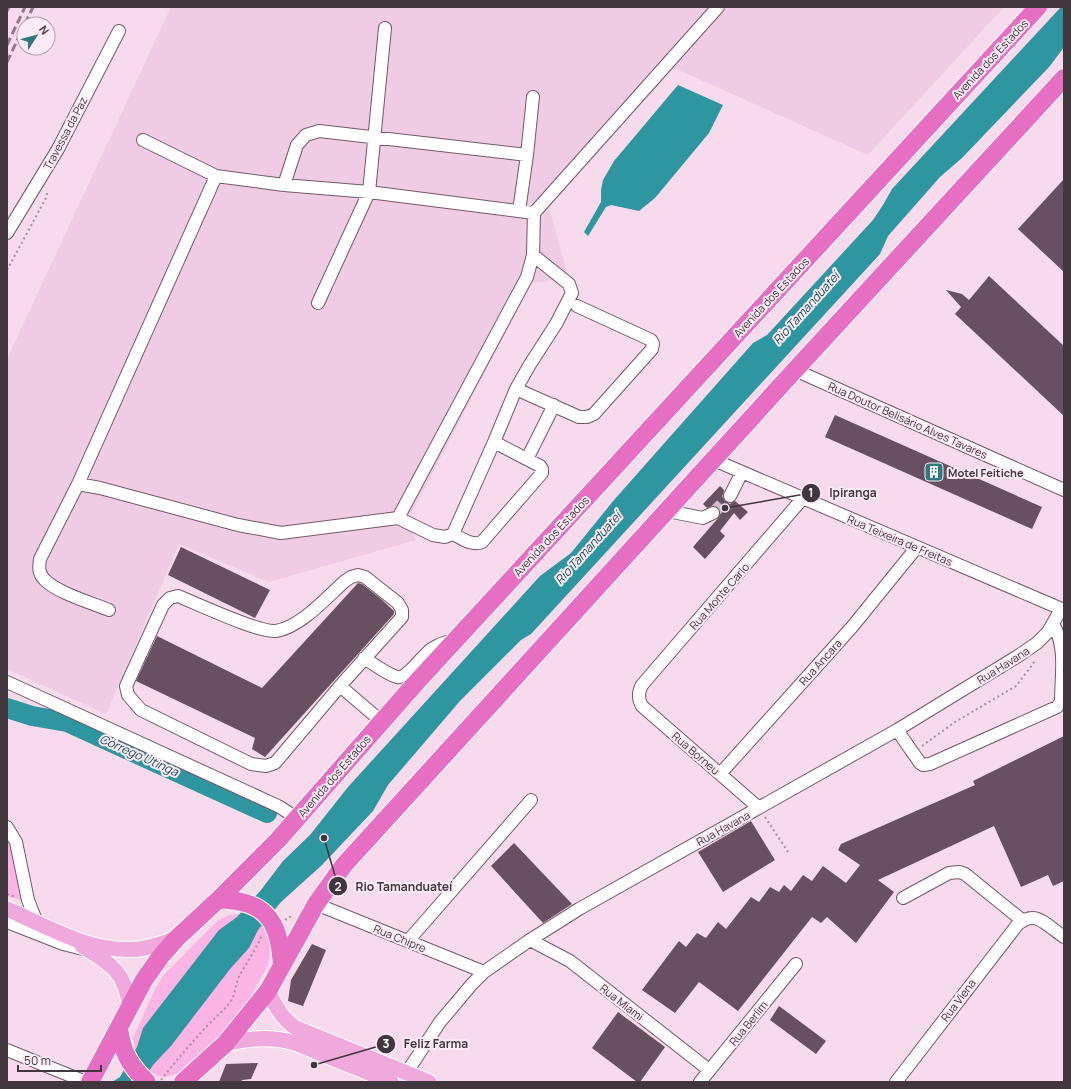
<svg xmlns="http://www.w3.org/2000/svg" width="1071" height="1089" viewBox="0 0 1071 1089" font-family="Manrope,sans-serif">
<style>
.built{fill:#efcce3}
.green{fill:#fcb4e4}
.water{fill:#2e96a0}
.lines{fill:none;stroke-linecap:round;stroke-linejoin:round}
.river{stroke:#2e96a0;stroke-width:20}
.building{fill:#685060}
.minor-tunnel{stroke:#d3b9c9;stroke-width:12;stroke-dasharray:12 6;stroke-linecap:butt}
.minor-casing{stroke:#725a69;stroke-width:14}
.major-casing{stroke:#fff;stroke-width:17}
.highway-casing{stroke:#fff;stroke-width:20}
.path{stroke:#a5909d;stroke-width:2;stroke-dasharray:2 3;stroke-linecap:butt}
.minor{stroke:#fff;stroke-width:12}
.major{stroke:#f0a9dc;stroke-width:15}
.highway{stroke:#e66fc4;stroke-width:18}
.rail{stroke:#8f7c88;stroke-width:3;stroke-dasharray:8 4;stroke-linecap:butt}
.labels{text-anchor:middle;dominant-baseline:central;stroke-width:4;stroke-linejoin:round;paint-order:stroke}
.street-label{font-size:11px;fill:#41363d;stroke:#fcebf6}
.poi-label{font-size:11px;font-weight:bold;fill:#41363d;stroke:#fcebf6;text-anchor:start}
.water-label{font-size:12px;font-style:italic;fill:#144e54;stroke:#fcebf6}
.leader{fill:none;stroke:#41363d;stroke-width:1.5}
.callout-dot{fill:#41363d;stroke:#fcebf6;stroke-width:1.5}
.mark-label{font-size:12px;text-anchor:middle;font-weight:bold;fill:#fff}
.callout-label{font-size:12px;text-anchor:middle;font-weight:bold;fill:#41363d;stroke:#fcebf6;stroke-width:4;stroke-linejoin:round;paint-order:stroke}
</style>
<rect width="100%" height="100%" fill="#f7daec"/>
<path class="built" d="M171 7H1004L868 155 674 68 549 207 569 279 532 283 407 522 416 540 269 582 179 544 106 714 7 669V359Z"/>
<path class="green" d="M7 835 10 840 23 898 21 900 7 896Z
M241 914 255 921 265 929 270 943V957L266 969 249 999 228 1027 201 1056 179 1073 166 1077 157 1076 141 1066 135 1050 133 1038 154 991 163 976 217 921 229 915Z"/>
<path class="water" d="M1061 7H1064V47L1050 66 962 158 940 177 888 236 880 254 531 634 521 640 460 701 388 785 373 811 322 865 281 902 258 930 249 948 230 969 171 1046 153 1065 142 1082H112L120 1077 137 1047 143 1028 219 930 237 917 261 890 283 861 310 835 348 787 540 576 571 553 614 500 753 343 767 335 873 220 883 205 892 189Z
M678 85 723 105 709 133 655 198 639 211 611 205 606 207 588 236 584 232 601 202V190L603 180 614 161Z"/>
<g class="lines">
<path class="river" d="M7 708 32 716 67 722 267 813"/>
</g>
<path class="building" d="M1064 179V272L1018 229Z
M989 276 1064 346V416L955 314 961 307 946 290 962 294 969 300Z
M835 415 1042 507 1032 529 825 437Z
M720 486 724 490 723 496 724 500 730 503 735 501 748 512 740 520 734 513 720 531 725 536 705 559 693 547 719 517 720 510 717 507 713 506 707 508 703 504Z
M181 547 270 590 255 618 168 575Z
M358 583 362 584 381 599 394 611V614L265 757 252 749 255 738 136 681 157 636 262 688Z
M1064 736V881L1053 886 1048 875 1021 887 994 826 878 880 894 892 856 943 827 917 821 923 812 917 738 1011 699 982 675 1013 642 990 679 941 686 947 697 933 706 938 718 922 726 929 751 897 759 902 770 887 779 892 784 885 791 891 803 875 812 881 823 866 846 883 860 865 838 850 841 844 975 785 973 781Z
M751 821 775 860 723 892 698 852Z
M514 843 572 904 543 923 491 866Z
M312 944 326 950 303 1006 288 1001 291 980Z
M779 1006 826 1041 816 1054 770 1020Z
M618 1012 665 1047 640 1082H637L592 1048Z
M258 1063 251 1079 242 1080 241 1082H219L226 1064Z"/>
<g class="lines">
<path class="minor-tunnel" d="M713 513 730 496"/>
<defs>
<path id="minor" d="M143 140 216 176 284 185 369 192 534 213
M527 155 533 97
M284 185 297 145 306 135 319 131 527 155 519 211
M7 233 58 149 119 31
M318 303 369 192 385 28
M795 370 1064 490
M516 389 579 417H587L594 414 652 349 653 344 651 340 577 306
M527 459 554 405
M714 460 1064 610
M78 484 216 176
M730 496 742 472
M667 511 703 518 713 513
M398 518 433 535 445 537 453 534 494 442 516 389 529 366 556 324 572 293 569 284 533 255
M453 534C463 539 471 546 482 542L542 473V469L540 466 494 442
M358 575 365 577 398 603 402 610V617L340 686 275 763 266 766 251 764 141 710 128 695 126 686 163 605 170 598 178 596C198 604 259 633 276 631 301 627 327 597 345 581L351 577Z
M109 610C92 603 55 592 44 579 38 573 39 566 40 559L78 484 100 488 238 525 281 533 398 518 527 277 533 255 534 213 718 7
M364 658C374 664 386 674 397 677 406 679 421 658 428 652 435 645 444 643 453 640
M7 682 278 806 297 818
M340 686 381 721
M897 730 920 763 923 765 930 764 1057 707 1061 702C1061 676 1067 647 1053 624
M720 774 852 627 917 547
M759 808 642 706C638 699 638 692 642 685L803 498
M7 827 16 842 28 900 37 923
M903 898 949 873 959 872 965 874 1023 921
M316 904 484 972
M7 922 63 944 91 951
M530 940 570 961 709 1070
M408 941 531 800
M7 1050 86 1082
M407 1072 440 1022 472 984 484 972 530 940 579 909 897 730 1018 656 1037 643 1048 632 1061 609
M700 1082 796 964
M896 1082 1018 924C1022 921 1027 918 1032 918 1041 917 1056 932 1064 937"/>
<path id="major" d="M7 909C49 927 91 954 139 949 152 947 164 943 177 938
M82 946C111 964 125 972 130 1007
M268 991C275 1005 282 1019 296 1028L429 1082
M225 1044C249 1038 271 1036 295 1043L391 1082"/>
<path id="highway" d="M219 899C226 900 234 900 241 902 275 909 280 936 282 966
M119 1028C122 1052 130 1066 147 1082
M90 1082 144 980 161 956 177 938 219 899 278 840 414 685 1038 7
M183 1082 225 1044 268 991 316 904 344 865 795 370 1064 78"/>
</defs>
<use href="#minor" class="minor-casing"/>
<use href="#major" class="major-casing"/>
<use href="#highway" class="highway-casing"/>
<path class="path" d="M7 270 46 198 47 194 46 192
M922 746 955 722 1016 686 1033 664 1035 659
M765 817 788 852
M7 894 16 897
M285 920 293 915
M161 1080C176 1061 191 1043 207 1026 215 1017 224 1011 231 1001 236 993 235 983 240 975 247 961 257 949 262 934"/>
<use href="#minor" class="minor"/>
<use href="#major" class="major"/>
<use href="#highway" class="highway"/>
<path class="rail" d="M7 11 9 7
M25 24 33 7
M7 45 25 7
M7 62 24 26"/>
</g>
<defs>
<symbol id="building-square" viewBox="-11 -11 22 22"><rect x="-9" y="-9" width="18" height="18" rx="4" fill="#2f787f" stroke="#fcebf6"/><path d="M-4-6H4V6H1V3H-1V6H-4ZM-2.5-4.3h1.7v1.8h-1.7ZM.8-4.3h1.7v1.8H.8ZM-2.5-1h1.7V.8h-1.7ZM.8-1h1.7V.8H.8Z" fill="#fff"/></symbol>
</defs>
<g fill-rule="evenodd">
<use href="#building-square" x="923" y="461" width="22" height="22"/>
</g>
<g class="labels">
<g class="street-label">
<text transform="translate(990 59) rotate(-47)">Avenida dos Estados</text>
<text transform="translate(65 133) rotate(-62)">Travessa da Paz</text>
<text transform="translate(771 297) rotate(-47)">Avenida dos Estados</text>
<text transform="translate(908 420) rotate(24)">Rua Doutor Belisário Alves Tavares</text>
<text transform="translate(551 536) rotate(-47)">Avenida dos Estados</text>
<text transform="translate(900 540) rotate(23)">Rua Teixeira de Freitas</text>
<text transform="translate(719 596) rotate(-49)">Rua Monte Carlo</text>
<text transform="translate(820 662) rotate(-48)">Rua Ancara</text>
<text transform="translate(1003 665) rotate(-32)">Rua Havana</text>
<text transform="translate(696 753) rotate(41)">Rua Borneu</text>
<text transform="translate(334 776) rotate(-49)">Avenida dos Estados</text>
<text transform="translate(723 828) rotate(-29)">Rua Havana</text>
<text transform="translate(400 938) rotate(22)">Rua Chipre</text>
<text transform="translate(958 1000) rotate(-53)">Rua Viena</text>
<text transform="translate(622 1002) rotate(38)">Rua Miami</text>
<text transform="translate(748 1023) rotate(-51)">Rua Berlim</text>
</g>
<g class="poi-label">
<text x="948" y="472">Motel Feitiche</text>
</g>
<g class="water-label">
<text transform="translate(806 308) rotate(-48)">Rio Tamanduateí</text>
<text transform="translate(588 548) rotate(-48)">Rio Tamanduateí</text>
<text transform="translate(139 755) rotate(24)">Córrego Utinga</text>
</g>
</g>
<path class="leader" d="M725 508L811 493M324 838L338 886M314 1065L386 1044"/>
<g class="callout-dot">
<circle cx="725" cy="508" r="4"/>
<circle cx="324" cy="838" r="4"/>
<circle cx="314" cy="1065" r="4"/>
<circle cx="811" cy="493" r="10"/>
<circle cx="338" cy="886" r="10"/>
<circle cx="386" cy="1044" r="10"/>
</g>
<g class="mark-label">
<text x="811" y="497">1</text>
<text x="338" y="891">2</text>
<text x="386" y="1048">3</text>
</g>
<g class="callout-label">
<text x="853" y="497">Ipiranga</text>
<text x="404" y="891">Rio Tamanduateí</text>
<text x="436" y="1048">Feliz Farma</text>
</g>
<rect width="1071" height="1089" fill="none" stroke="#41363d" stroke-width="16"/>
<g transform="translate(36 36) rotate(54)"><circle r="19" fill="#fcebf6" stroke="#b1a3ac"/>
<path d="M0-3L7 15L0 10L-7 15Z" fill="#2f787f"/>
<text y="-6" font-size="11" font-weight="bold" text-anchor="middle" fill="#41363d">N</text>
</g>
<path d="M18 1065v6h83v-6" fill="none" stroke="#41363d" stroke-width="2"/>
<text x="24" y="1065" font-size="12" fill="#41363d" stroke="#fcebf6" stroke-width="3" paint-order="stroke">50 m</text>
</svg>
